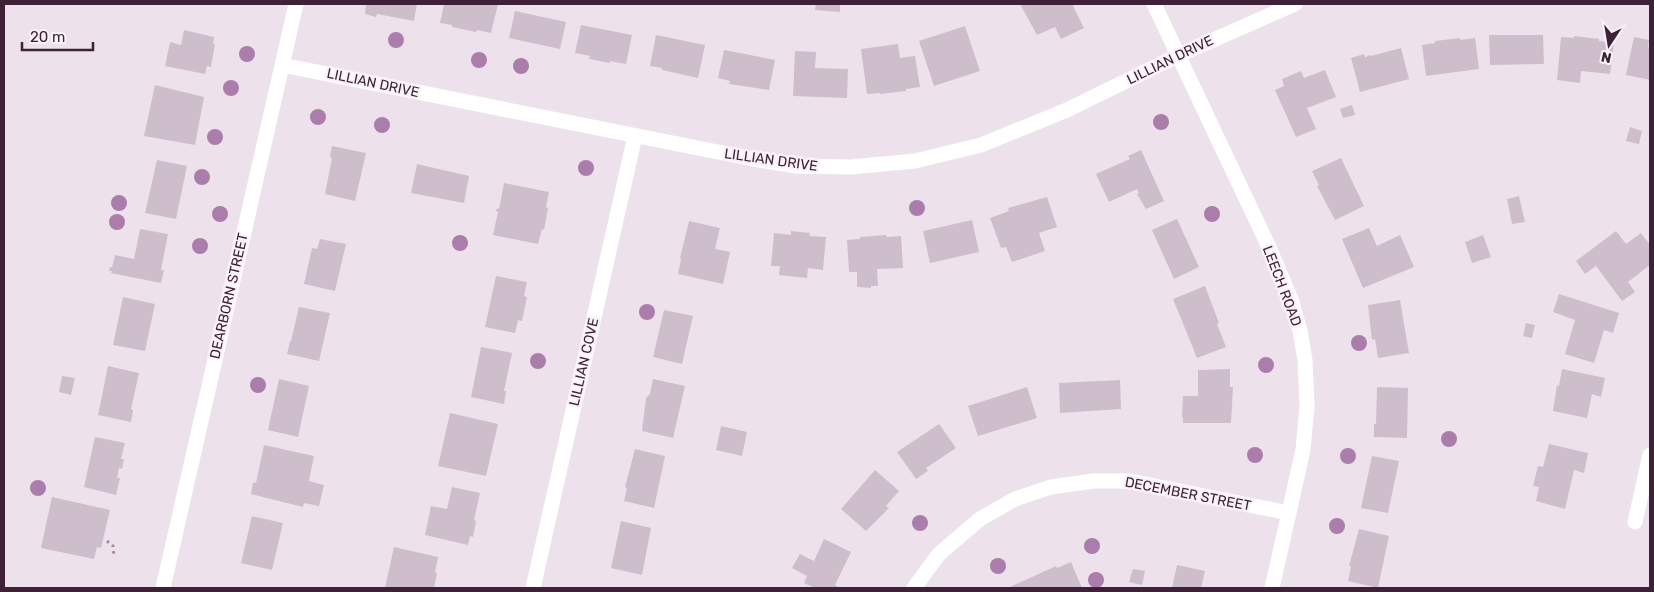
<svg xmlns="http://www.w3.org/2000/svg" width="1654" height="592" viewBox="0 0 1654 592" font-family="Rubik,sans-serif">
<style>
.building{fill:#cebecb}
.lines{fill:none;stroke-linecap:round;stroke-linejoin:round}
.path{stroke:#b181a5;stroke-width:3;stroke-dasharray:2.5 4;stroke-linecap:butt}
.minor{stroke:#fff;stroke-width:15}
.tree{fill:#aa7dab}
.labels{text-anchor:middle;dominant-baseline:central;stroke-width:5;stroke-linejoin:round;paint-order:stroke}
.street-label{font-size:14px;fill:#3e2136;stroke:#f9f3f9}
</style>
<rect width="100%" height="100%" fill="#ede2eb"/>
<path class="building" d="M366 4H417L414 21 377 14 376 17 365 14Z
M444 4H498L491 33 477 30 476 32 452 27V25L440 23Z
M816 4H840V12L815 10Z
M1020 4H1076L1073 6 1084 28 1061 39 1055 27 1037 35Z
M515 11 566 22 560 49 509 38Z
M581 25 632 35 626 64 610 61V63L589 59 590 56 575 53Z
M965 26 980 71 934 86 919 41Z
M184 30 214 37 213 44H215L211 67 207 66 205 74 165 66 170 42 181 45Z
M656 35 705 45 698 78 662 70V68L650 66Z
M1489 35H1543L1544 64 1490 65Z
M1574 36 1599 39V41L1614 43 1610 74 1581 71 1580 83 1557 80 1561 37 1574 38Z
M1634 37 1649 40 1648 47 1650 48V80L1626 75Z
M1460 38V40L1475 38 1479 69 1426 76 1422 45 1435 43V41Z
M898 44 900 58 915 56 920 87 906 89V91L880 94V93L867 94 861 49Z
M1401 48 1409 79 1360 92 1351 58 1364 54 1365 57H1367V56L1371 55V56Z
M724 50 775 60 769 90 729 84 730 81 718 78Z
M795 51 816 52 815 68 848 69 847 98 793 96Z
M1325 70 1336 97 1307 108 1316 129 1296 137 1275 90 1284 86 1282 79 1301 71 1304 78Z
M155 85 204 97 195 145 144 136Z
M1352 105 1355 115 1343 118 1340 109Z
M1630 127 1642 131 1639 144 1626 141Z
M332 146 366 153 355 201 325 194 332 158 330 157Z
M1141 150 1164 201 1146 209 1137 194 1139 193 1137 189 1109 202 1096 174 1130 159 1128 156Z
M1341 158 1364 206 1335 220 1317 186 1319 185 1312 171Z
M157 160 187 166 176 219 145 213Z
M417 164 469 176 464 203 411 193Z
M504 183 549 192 546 207 548 208 544 230 542 229 538 244 493 235 498 212 496 211 497 208 499 209Z
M1519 196 1525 222 1512 224 1507 199Z
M1047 197 1057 227 1039 233 1045 251 1012 262 1006 247 1001 248 990 218 1009 211 1008 208Z
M1177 219 1199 267 1174 279 1152 230Z
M972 220 979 252 930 263 923 231Z
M689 221 720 228 715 249 730 252 723 284 678 274 681 259 680 258Z
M1369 228 1377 246 1400 235 1414 267 1363 288 1342 239Z
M140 229 168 234 161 270H164L161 283 111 273 112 271H109L110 267H112L115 255 134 259Z
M791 231 810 233 809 236 826 237 823 270 808 268 807 278 779 275 780 266H771L774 233 791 235Z
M1616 231 1626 244 1641 233 1650 245V265L1628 282 1635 292 1622 301 1596 266 1585 274 1576 261Z
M886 235V237L901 236 903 268 877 269 878 286H871V288L857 287V272H849L847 240 860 239V237Z
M1483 235 1491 257 1472 263 1465 242Z
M320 239 346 244 335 291 304 284 312 248 317 249Z
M496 276 527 282 524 296 527 297 522 321 518 320 515 333 485 327Z
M1205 286 1219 323 1217 324 1226 347 1197 358 1173 299Z
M1559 294 1619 313 1613 333 1604 330 1594 363 1565 354 1575 320 1553 312Z
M123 297 155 304 145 351 113 345Z
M1400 300 1409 353 1378 358 1375 339 1372 340 1368 305Z
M299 307 330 313 319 361 287 354 290 341H291Z
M664 310 693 316 682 364 653 357Z
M1526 323 1535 325 1532 338 1523 336Z
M481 347 512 353 504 391H506L504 404 471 397Z
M108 366 139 373 131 409 133 410 131 422 98 415Z
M1230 369V387H1233L1231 423H1183V418L1182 417 1183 396H1198V370Z
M1562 369 1605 378 1601 397 1592 394 1587 418 1553 411 1557 385 1559 386Z
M62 376 75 378 71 395 59 392Z
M279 379 309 386 298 437 268 430Z
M653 379 685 386 673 438 642 431 646 398 650 394Z
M1120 380 1121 409 1060 413 1059 383Z
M1027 387 1037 418 978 436 968 406Z
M1377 387 1408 388 1407 438 1374 437V424H1376Z
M450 413 498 424 486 476 438 466Z
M939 424 956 448 926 468 928 471 916 479 897 452Z
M721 426 747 432 742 456 716 450Z
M95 437 125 443 121 459H124L122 469 119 468 117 478H120L116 495 84 487Z
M1549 444 1588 453 1584 473 1574 470 1565 509 1536 501 1539 487 1533 486 1538 466 1543 467Z
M264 445 314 456 309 481 324 485 319 506 304 503 303 507 251 494 253 482 256 483Z
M635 449 665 456 654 508 624 501 627 488 625 487Z
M1372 456 1399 461 1388 513 1361 508Z
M875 470 899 491 886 506 889 508 866 531 841 509Z
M452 487 480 493 474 520 476 521 473 537 470 536 468 545 425 535 431 506 447 509Z
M52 497 110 510 101 548 97 547 94 559 41 548Z
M252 516 283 523 272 570 241 563Z
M621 521 651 528 642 575 611 568Z
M1359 529 1389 536 1378 588 1348 581 1351 566H1349Z
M824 539 851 552 835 585 838 587 837 588H815L804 583 807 576 792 568 800 554 814 561Z
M394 547 438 557 435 572 437 573 434 588H385Z
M1071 562 1082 588H1011L1010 587 1056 566 1057 568Z
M1177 565 1205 571 1201 588H1172Z
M1133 569 1145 571 1142 585 1129 582Z"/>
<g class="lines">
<path class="path" d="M107 541 113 546 114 556"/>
<path class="minor" d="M1154 4 1268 245 1292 302 1300 331 1305 360 1307 406 1303 450 1272 588
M282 65 753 159 796 166 851 167 915 161 981 145 1067 110 1179 55 1295 4
M1635 522 1650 455
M163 588 296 4
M533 588 635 136
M914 588 939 554 980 519 1015 499 1051 487 1093 481H1130L1289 513"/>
</g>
<g class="tree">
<circle cx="396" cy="40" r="8"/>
<circle cx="247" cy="54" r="8"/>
<circle cx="479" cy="60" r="8"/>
<circle cx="521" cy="66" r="8"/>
<circle cx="231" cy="88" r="8"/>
<circle cx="318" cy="117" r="8"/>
<circle cx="1161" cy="122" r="8"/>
<circle cx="382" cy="125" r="8"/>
<circle cx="215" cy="137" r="8"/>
<circle cx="586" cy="168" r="8"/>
<circle cx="202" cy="177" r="8"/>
<circle cx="119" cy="203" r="8"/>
<circle cx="917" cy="208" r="8"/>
<circle cx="220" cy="214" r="8"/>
<circle cx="1212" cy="214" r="8"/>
<circle cx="117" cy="222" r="8"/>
<circle cx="460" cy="243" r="8"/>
<circle cx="200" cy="246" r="8"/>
<circle cx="647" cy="312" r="8"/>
<circle cx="1359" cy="343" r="8"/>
<circle cx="538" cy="361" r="8"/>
<circle cx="1266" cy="365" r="8"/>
<circle cx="258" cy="385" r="8"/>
<circle cx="1449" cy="439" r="8"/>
<circle cx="1255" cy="455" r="8"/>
<circle cx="1348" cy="456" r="8"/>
<circle cx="38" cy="488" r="8"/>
<circle cx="920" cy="523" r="8"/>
<circle cx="1337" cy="526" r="8"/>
<circle cx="1092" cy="546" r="8"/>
<circle cx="998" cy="566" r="8"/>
<circle cx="1096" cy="580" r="8"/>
</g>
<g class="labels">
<g class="street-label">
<text transform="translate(1170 60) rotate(-26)">LILLIAN DRIVE</text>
<text transform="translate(373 83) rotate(12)">LILLIAN DRIVE</text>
<text transform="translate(771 160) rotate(8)">LILLIAN DRIVE</text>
<text transform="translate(1282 286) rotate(69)">LEECH ROAD</text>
<text transform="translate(229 296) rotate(-77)">DEARBORN STREET</text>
<text transform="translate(584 362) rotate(-77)">LILLIAN COVE</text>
<text transform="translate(1188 494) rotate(11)">DECEMBER STREET</text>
</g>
</g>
<rect width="1654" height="592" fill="none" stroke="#3e2136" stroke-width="10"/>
<g transform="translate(1609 45) rotate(192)" stroke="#f9f3f9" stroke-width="4" paint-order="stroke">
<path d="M0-4L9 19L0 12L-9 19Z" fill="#3e2136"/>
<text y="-8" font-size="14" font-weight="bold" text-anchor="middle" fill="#3e2136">N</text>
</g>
<path d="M22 42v8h71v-8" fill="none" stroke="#3e2136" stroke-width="2.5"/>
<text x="30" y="42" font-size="15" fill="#3e2136" stroke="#f9f3f9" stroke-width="4" paint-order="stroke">20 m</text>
</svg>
